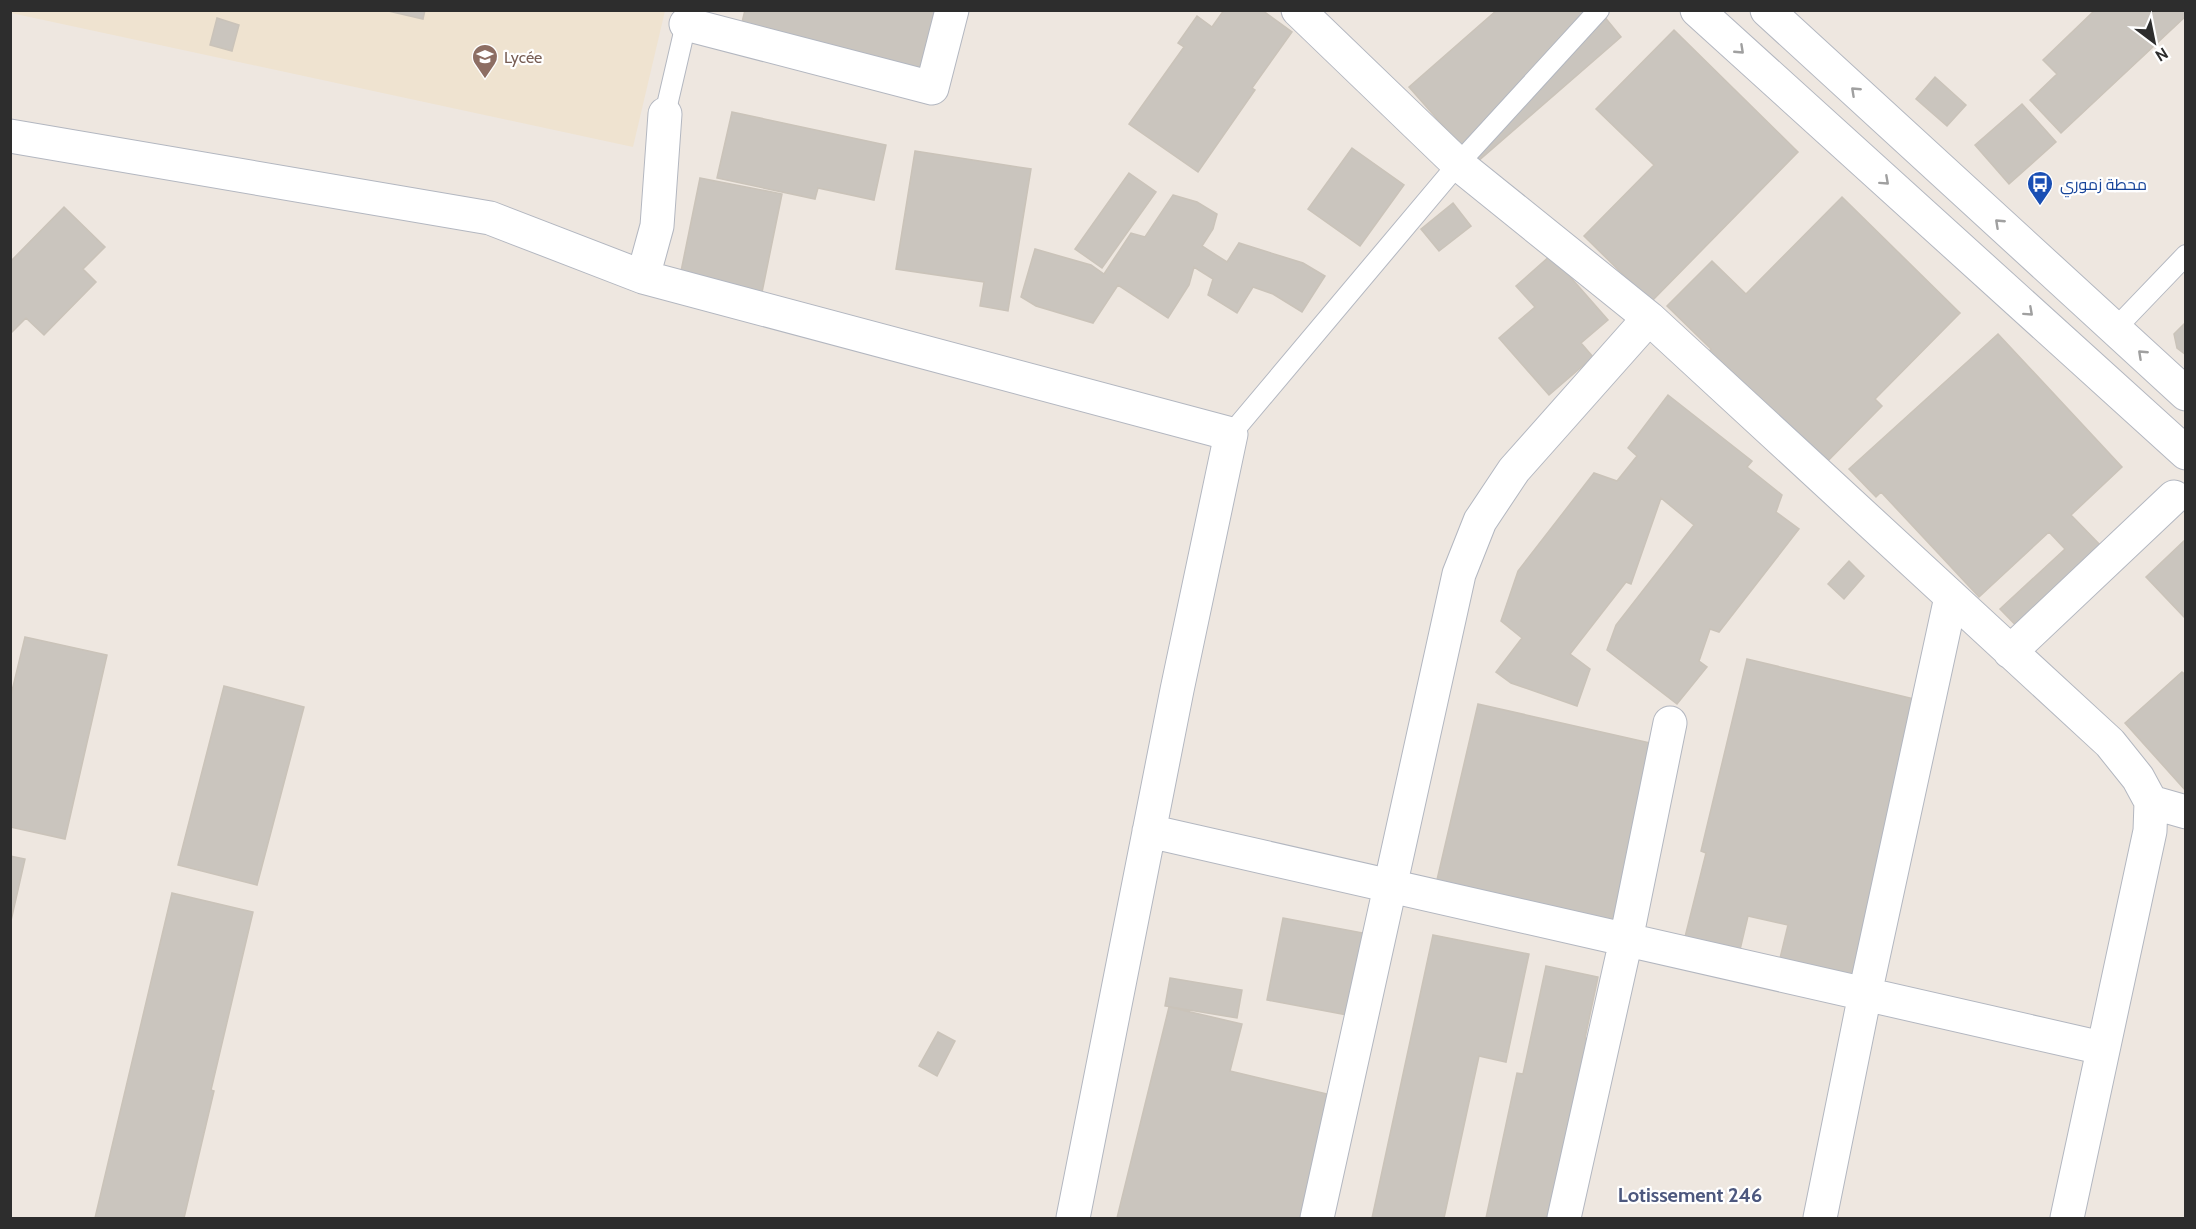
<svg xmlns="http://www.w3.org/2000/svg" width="2196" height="1229" viewBox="0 0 2196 1229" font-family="Cabin,Cairo,sans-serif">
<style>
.education{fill:#efe3d0}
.building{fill:#cac5be;stroke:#cac3b9;stroke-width:1.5}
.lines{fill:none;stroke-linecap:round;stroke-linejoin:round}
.service-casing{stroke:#b3b7c0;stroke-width:22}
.minor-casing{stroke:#b3b7c0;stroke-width:35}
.service{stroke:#fff;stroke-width:20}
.minor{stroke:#fff;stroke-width:33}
.oneway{stroke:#a0a0a0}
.labels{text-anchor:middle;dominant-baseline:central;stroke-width:4.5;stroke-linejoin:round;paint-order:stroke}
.education-label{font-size:16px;fill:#785e54;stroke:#fff;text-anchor:start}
.transit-label{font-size:16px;fill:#164399;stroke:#fff;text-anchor:start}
.quarter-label{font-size:20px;font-weight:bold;fill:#4d587e;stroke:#fff}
</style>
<rect width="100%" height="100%" fill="#eee7e0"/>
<path class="education" d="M11 10 665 11 633 147 11 13Z"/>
<path class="building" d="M384 10H425L423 19Z
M745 10H949L928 93 735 51Z
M1224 10H1262L1292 32 1252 88 1255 90 1198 172 1129 124 1184 47 1178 43 1197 16 1212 27Z
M1497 10H1599L1621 37 1476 163 1409 87Z
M2095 10H2186V16L2061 133 2030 100 2057 74 2043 60Z
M217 18 239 25 232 51 210 45Z
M1674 30 1798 152 1651 302 1584 236 1654 165 1596 109Z
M1935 77 1966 105 1947 126 1916 99Z
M2022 104 2056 142 2009 184 1975 145Z
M732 112 886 145 874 200 818 188 815 199 717 178Z
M1352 148 1404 185 1360 246 1308 209Z
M915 151 1031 169 1008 311 980 306 984 282 896 269Z
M1129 173 1156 192 1102 268 1075 249Z
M700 178 782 194 760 302 678 286Z
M1173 195 1197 202 1217 214 1213 229 1202 246 1227 262 1239 243 1303 263 1325 276 1302 312 1273 294 1253 287 1237 313 1208 295 1213 279 1194 267 1189 285 1168 318 1118 285 1093 323 1036 306 1021 297 1035 249 1091 265 1104 274 1131 233 1145 237Z
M1842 197 1960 313 1875 399 1882 406 1818 471 1703 357 1711 349 1667 306 1712 261 1746 294Z
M1453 203 1471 226 1439 251 1421 229Z
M64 207 105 247 83 269 96 282 44 335 26 318 10 334V262Z
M1551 255 1608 320 1581 343 1593 357 1549 395 1499 338 1535 307 1516 286Z
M2186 322V355L2177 348 2174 334Z
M1998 334 2122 467 2071 515 2107 552 2035 645 2000 609 2065 549 2049 532 1979 597 1881 492 1876 497 1849 469Z
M1668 395 1752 461 1747 467 1782 495 1776 512 1799 529 1719 632 1710 629 1699 661 1707 667 1677 704 1607 650 1616 625 1694 525 1661 498 1631 584 1626 582 1570 654 1590 669 1577 706 1511 683 1496 672 1522 638 1501 621 1518 571 1594 473 1617 481 1637 456 1628 448Z
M2186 539V619L2146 577Z
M1849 561 1864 576 1844 599 1828 584Z
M25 637 107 655 65 839 10 827V699Z
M1747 659 1927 702 1860 985 1776 975 1788 925 1748 916 1738 958 1683 945 1706 853 1701 851Z
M2182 672 2186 675V791L2125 723Z
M224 686 304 707 257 885 178 865Z
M1478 704 1668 747 1611 937 1433 897Z
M10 856 25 859 10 925Z
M172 893 253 912 211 1090 214 1091 184 1218H95Z
M1283 918 1379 936 1363 1018 1267 1000Z
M1433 935 1529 954 1506 1062 1479 1056 1444 1218H1372Z
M1546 966 1598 977 1585 1038 1608 1043 1563 1218H1486L1517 1073 1523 1074Z
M1170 978 1242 990 1237 1018 1165 1006Z
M1169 1007 1242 1024 1230 1071 1344 1098 1314 1218H1117Z
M938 1032 955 1041 937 1076 919 1066Z"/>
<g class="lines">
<defs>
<path id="service" d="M665 114 688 15
M2115 329 2186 255
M1231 434 1458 164 1599 10"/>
<path id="minor" d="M1298 10 1458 164 1649 318 2110 743 2138 778 2151 802 2150 831 2067 1218
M1697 10 2186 453
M1767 10 2186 394
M686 24 932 88 952 10
M665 114 657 226 643 277 1231 434 1177 690 1073 1218
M10 136 490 218 643 277
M2010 652 2174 497
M2151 802 2186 812
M1149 831 2102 1048
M1317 1218 1459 574 1480 521 1514 470 1649 318
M1564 1218 1626 940 1670 723
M1820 1218 1865 994 1951 597"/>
</defs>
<use href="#service" class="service-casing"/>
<use href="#minor" class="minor-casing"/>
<use href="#service" class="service"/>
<use href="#minor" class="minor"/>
</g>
<defs><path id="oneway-chevron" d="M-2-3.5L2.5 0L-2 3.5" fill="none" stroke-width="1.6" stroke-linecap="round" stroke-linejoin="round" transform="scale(1.5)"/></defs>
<g class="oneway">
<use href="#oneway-chevron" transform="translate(1740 50) rotate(43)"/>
<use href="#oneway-chevron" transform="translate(1855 91) rotate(-137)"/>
<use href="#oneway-chevron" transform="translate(1885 181) rotate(42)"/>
<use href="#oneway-chevron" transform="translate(1999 223) rotate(-137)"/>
<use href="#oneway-chevron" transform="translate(2029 312) rotate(42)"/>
<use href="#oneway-chevron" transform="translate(2142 354) rotate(-137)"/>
</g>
<defs>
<symbol id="school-pin" viewBox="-11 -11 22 30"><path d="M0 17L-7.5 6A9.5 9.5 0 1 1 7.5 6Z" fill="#8d6e63" stroke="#fff"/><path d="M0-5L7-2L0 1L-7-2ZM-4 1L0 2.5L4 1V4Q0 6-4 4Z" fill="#fff"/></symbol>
<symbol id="bus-pin" viewBox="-11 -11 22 30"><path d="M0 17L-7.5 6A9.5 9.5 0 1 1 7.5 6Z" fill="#1a4fb4" stroke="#fff"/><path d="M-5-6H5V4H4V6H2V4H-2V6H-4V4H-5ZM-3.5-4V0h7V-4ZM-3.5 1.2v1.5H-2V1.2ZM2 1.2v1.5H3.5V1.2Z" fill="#fff"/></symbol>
</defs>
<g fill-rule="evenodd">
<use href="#school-pin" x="470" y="42" width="30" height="40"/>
<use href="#bus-pin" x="2025" y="169" width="30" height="40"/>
</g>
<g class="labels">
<g class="education-label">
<text x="504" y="57">Lycée</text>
</g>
<g class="transit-label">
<text x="2060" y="184">محطة زموري</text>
</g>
<g class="quarter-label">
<text x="1690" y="1195">Lotissement 246</text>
</g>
</g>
<rect width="2196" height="1229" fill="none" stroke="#2d2d2d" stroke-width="24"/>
<g transform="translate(2154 42) rotate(148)" stroke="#ffffff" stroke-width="4.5" paint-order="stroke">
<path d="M0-4.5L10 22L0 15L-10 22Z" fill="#2d2d2d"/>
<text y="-9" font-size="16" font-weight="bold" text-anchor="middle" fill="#2d2d2d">N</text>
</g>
</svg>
